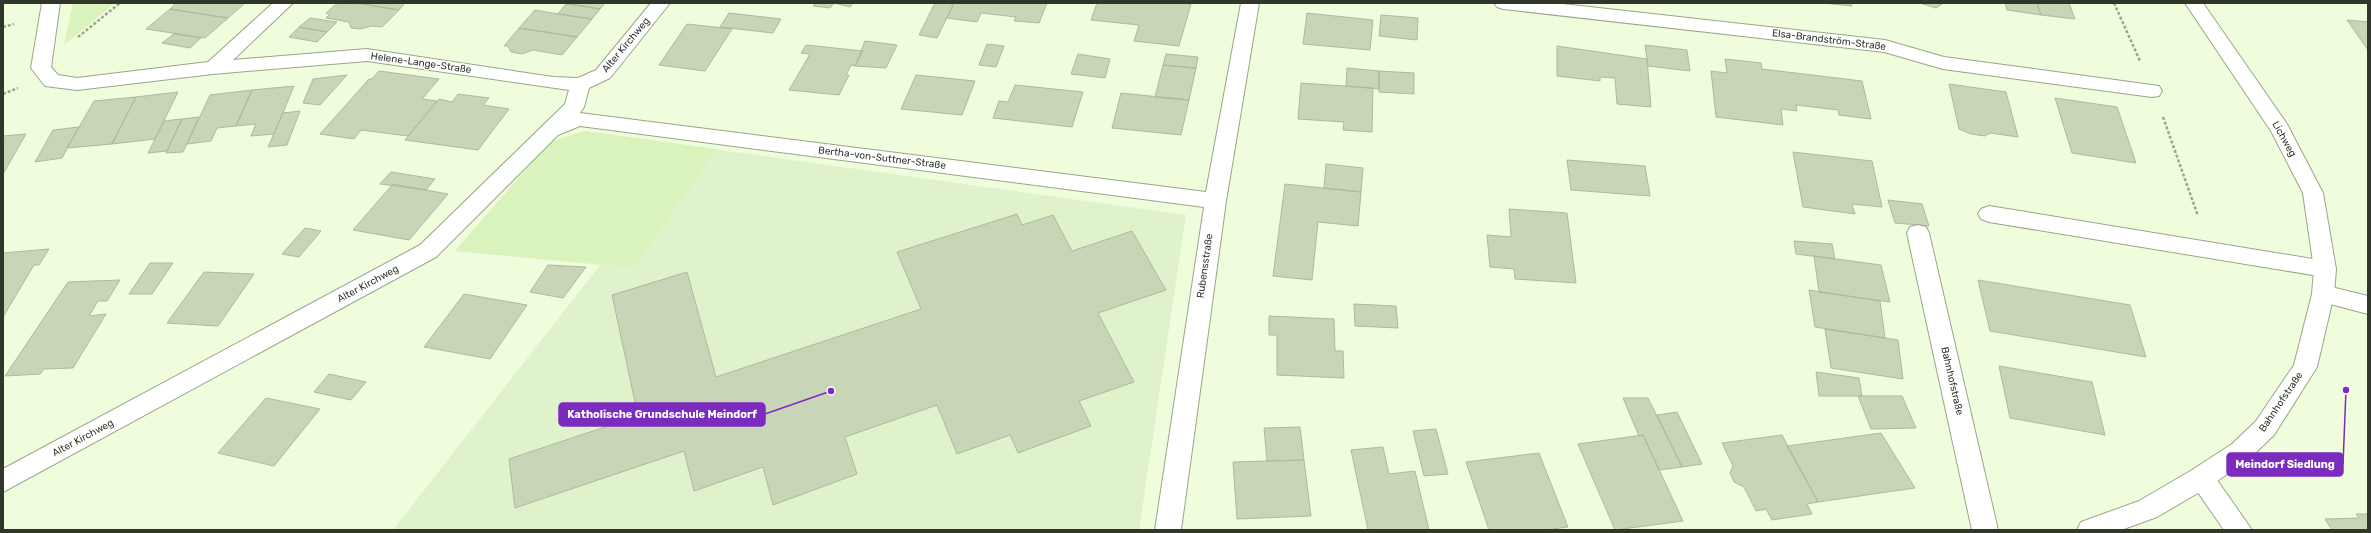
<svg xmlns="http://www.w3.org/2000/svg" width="2371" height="533" viewBox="0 0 2371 533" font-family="Rubik,sans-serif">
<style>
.built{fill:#e0f2cc}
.green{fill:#daf2bc}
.building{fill:#c8d6b7;stroke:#adbb9d}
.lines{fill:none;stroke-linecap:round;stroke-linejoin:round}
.minor-casing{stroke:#99a688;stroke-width:2}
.major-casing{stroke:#99a688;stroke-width:2}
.path{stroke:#9ca68f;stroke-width:2.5;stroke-dasharray:3 2;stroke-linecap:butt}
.minor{fill:#fff;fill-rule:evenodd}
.major{fill:#fff;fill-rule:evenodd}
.labels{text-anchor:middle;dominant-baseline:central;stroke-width:3;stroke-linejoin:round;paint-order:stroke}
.street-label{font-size:10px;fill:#303629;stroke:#fff}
.leader{fill:none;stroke:#7b2cbf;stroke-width:1.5}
.callout-dot{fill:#7b2cbf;stroke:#fff;stroke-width:1.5}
.callout{fill:#7b2cbf;stroke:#7b2cbf;stroke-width:1.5}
.callout-label{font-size:11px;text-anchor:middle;font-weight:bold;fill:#fff}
</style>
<rect width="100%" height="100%" fill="#effddd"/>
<path class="built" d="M585 131 1186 215 1139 530H393L600 265 455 251 550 142Z"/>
<path class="green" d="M73 3H115L64 45Z
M585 131 717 149 634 267 455 251 550 142Z"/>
<path class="building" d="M176 3H245L228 18 170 9Z
M341 3H356L399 10 382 27 372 26 360 29 351 28 349 22 326 18 330 14 326 13 335 5H339Z
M356 3H405L399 10Z
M567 3H605L600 9Z
M816 3H834L830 8 813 6Z
M834 3H853L850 7Z
M935 3H954L937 38 919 35Z
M954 3H1047L1039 23 1014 21 1016 17 981 13 977 22 947 18Z
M1097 3H1184L1191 4 1179 46 1134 41 1139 25 1091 20Z
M1823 3H1851L1852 6Z
M1920 3H1942V4L1936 8Z
M2005 3H2037L2041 15 2007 10Z
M2037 3H2069L2075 19 2041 15Z
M566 4 600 9 592 19 558 14Z
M170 9 228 18 205 38 146 29Z
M535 10 558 14 592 19 577 37 519 28Z
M729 13 781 19 773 33 720 27Z
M1307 13 1373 20 1370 50 1303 44Z
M1381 15 1418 18 1417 40 1379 36Z
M310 18 337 22 327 32 299 27Z
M2347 20 2368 22V50Z
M687 24 732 29 705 71 659 65Z
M299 27 327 32 317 42 289 37Z
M519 28 577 37 562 55 533 50 522 54 511 52 508 46H504Z
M174 34 201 38 190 48 162 43Z
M865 41 897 45 886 68 855 66Z
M987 44 1004 46 996 67 979 65Z
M806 45 863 51 855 66 851 65 846 75H849L839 95 789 90 810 54 801 53Z
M1645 45 1687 50 1690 71 1648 66Z
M1557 46 1647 59 1651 107 1617 104 1615 78 1600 77V81L1557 76Z
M1078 54 1110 59 1105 78 1071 74Z
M1166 54 1198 57 1196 68 1163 65Z
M1725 59 1761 63 1762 69 1862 81 1871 119 1839 115 1838 110 1796 105 1797 111 1781 109 1783 125 1716 117 1711 71 1727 73Z
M1163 65 1196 68 1189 100 1155 97Z
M1347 68 1379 71V89L1346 86Z
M379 71 439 79 422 99 437 101 408 136 361 130 354 139 320 134 369 79H372Z
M1379 71 1414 73V94L1379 92Z
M347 75 320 105 303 103 313 79Z
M916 75 975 81 962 115 901 109Z
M1301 83 1373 88 1372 132 1343 130 1344 122 1298 119Z
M1949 84 2006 92 2018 137 1990 133 1985 136 1971 134 1959 129Z
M1015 85 1083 92 1072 127 993 118 999 101 1008 102Z
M294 86 274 134 251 136 256 124 236 126 252 90Z
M252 90 236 126 217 128 211 141 187 144 210 95Z
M178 92 155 139 112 144 136 97Z
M1121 93 1189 100 1181 135 1112 128Z
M458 94 489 98 483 105 509 109 478 150 405 140 439 99 452 102Z
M136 97 112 144 67 148 94 101Z
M2055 98 2117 107 2136 163 2072 153Z
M300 111 287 145 268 147 283 113Z
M199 117 183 152 166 153 182 119Z
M182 119 167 151 148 153 164 121Z
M79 127 62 158 35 162 53 130Z
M26 134 3 174V136Z
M1793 152 1872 161 1882 207 1852 204 1855 214 1803 207Z
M1567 160 1645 166 1650 196 1571 190Z
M1326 164 1363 168 1361 192 1324 188Z
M391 172 435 179 426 190 380 184Z
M393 184 448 194 409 240 353 230Z
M1285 184 1361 192 1358 226 1318 222 1312 280 1273 276Z
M1888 200 1922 204 1929 226 1895 223Z
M1509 209 1567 213 1576 283 1515 279 1514 269 1490 267 1487 235 1511 237Z
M1017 214 1022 225 1053 215 1072 251 1132 231 1166 290 1098 313 1134 382 1079 401 1091 426 1018 453 1010 435 957 454 937 405 845 437 857 474 773 505 763 467 694 491 684 451 515 508 509 459 638 416 612 295 687 272 716 377 921 309 897 252Z
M305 228 321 231 299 257 282 254Z
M1794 241 1832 244 1835 259 1796 254Z
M49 249 39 265H34L3 317V253Z
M1814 256 1881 265 1890 302 1819 292Z
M150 263H173L152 294H129Z
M548 265 586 267 563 298 530 292Z
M204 272 254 274 218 326 167 323Z
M120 280 107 301H98L89 316 106 314 73 368 44 369 40 374 5 376 68 282Z
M1978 280 2130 305 2146 357 1990 331Z
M1809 290 1880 301 1885 338 1815 327Z
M464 294 527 305 490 359 424 347Z
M1354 304 1396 306 1398 328 1355 326Z
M1269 316 1334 319 1335 351H1343L1344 378 1277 375V335H1269Z
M1825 329 1898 340 1903 379 1831 368Z
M1999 366 2092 382 2105 435 2010 418Z
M1816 372 1859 378 1862 396H1819Z
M329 374 366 382 351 400 314 392Z
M1858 396H1902L1916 428 1871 429Z
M266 398 320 409 274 466 218 453Z
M1623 398H1648L1682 467 1659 470 1643 435 1639 436Z
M1677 412 1702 464 1682 467 1657 415Z
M1300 427 1304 460 1267 461 1264 428Z
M1436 429 1448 474 1424 476 1413 431Z
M1881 433 1915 488 1818 502 1787 446Z
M1643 435 1683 521 1615 530 1578 444Z
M1782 435 1818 502 1807 504 1812 514 1772 520 1766 509 1756 511 1744 487 1734 482 1730 473 1733 466 1722 443Z
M1383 447 1389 474 1415 471 1429 530H1368L1351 450Z
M1539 453 1568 527 1544 530H1489L1466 462Z
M1304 460 1311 516 1237 519 1233 462Z
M2356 514H2368V530H2332L2325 519 2359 518Z"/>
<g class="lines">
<defs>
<path id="minor" d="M42 3H60L51 67 58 75 77 78 208 62 273 3H293L233 60 367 49 553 77 578 78 596 70 651 3H670L610 78 589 88 584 107 580 113 1206 192 1241 3H1259L1226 201 1181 530H1155L1204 207 580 126 558 135 436 257 3 492V469L420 245 565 104 569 90 367 61 213 74 77 90 45 86 31 68Z
M1494 3H1554L1885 40 1944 57 2152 85 2159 86 2162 91 2159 96 2152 97 1943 69 1884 52 1503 9 1497 7Z
M1989 206 2325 261 2333 263 2336 269 2333 275 2325 277 1989 222 1981 219 1978 214 1981 209Z
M1918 225 1926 227 1929 233 1998 530H1972L1907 233 1910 227Z
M2323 285 2368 296V314L2315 300 2312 294 2315 288Z
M2201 467 2210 470 2252 530H2224L2188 478 2192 470Z"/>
<path id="major" d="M2185 3H2203L2287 124 2323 193 2336 269 2334 294 2317 367 2274 435 2250 458 2210 486 2157 517 2121 530H2077L2081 522 2139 501 2192 470 2232 444 2256 421 2294 365 2312 294 2314 269 2303 193 2271 131Z"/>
</defs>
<use href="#minor" class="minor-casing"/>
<use href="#major" class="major-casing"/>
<path class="path" d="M2114 3 2140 61
M3 27 14 24
M78 37 120 3
M3 94 18 88
M2163 117 2198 216"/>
<use href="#minor" class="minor"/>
<use href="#major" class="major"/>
</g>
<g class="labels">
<g class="street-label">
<text transform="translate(1829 40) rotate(7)">Elsa-Brandström-Straße</text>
<text transform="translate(626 45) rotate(-50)">Alter Kirchweg</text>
<text transform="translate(421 63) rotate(8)">Helene-Lange-Straße</text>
<text transform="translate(2284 139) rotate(61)">Lichweg</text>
<text transform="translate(882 158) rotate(7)">Bertha-von-Suttner-Straße</text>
<text transform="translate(1205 266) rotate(-82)">Rubensstraße</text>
<text transform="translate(368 284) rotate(-28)">Alter Kirchweg</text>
<text transform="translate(1952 381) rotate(77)">Bahnhofstraße</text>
<text transform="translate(2281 402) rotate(-56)">Bahnhofstraße</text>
<text transform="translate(83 438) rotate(-28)">Alter Kirchweg</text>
</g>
</g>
<path class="leader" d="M831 391L765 414M2346 390L2343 464"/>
<g class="callout-dot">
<circle cx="831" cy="391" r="4"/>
<circle cx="2346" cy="390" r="4"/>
</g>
<g class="callout">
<rect x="559" y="403" width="206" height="23" rx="4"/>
<rect x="2227" y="453" width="116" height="23" rx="4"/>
</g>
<g class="callout-label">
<text x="662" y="418">Katholische Grundschule Meindorf</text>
<text x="2285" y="468">Meindorf Siedlung</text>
</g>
<rect width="2371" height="533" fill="none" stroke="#303629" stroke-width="8"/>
</svg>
